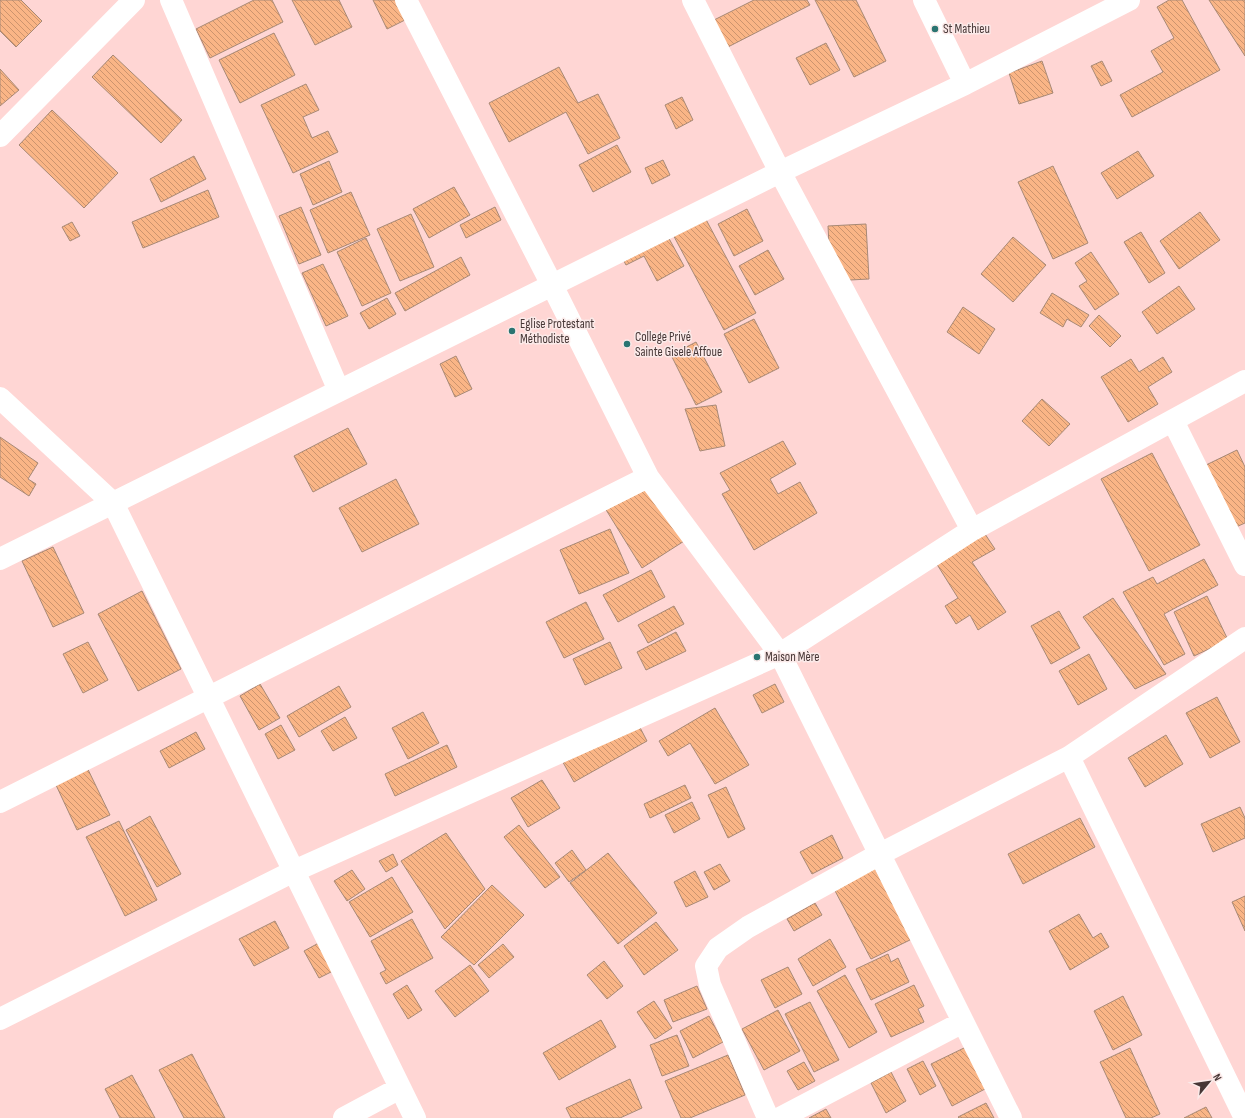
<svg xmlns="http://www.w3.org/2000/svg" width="1245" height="1118" viewBox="0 0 1245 1118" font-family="'Sofia Sans Condensed',sans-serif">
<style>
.building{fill:url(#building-back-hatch);stroke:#a78976}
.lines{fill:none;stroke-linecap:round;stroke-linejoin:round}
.street{stroke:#fff;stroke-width:22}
.poi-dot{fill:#2a7471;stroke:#fbeae9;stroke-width:1.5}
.labels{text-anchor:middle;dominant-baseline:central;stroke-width:3;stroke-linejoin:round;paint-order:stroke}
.poi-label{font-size:13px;fill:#473736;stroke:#fbeae9;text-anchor:start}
</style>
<defs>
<pattern id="building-back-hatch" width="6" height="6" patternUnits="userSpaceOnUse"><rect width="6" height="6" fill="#fab586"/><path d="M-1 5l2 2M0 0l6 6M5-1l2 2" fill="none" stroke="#cc946e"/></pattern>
</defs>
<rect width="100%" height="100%" fill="#ffd6d4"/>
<path class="building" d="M0 0H21L42 21 16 47 0 31Z
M254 0H272L283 22 210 58 196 29Z
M292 0H339L352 27 315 45Z
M373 0H396L405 20 387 29Z
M754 0H807L810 5 724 49 710 22Z
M815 0H856L886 61 854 77Z
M1169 0H1182L1220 70 1132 117 1120 95 1163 72 1151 51 1174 38 1157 7Z
M1209 0H1245V56Z
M274 33 295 75 240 103 219 60Z
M826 43 840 70 810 85 796 58Z
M113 55 182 120 161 143 92 77Z
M1042 61 1053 93 1019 104 1009 73Z
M1102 61 1112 81 1101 86 1091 66Z
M559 67 578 103 598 94 620 138 588 154 566 112 509 142 489 103Z
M0 69 19 90 0 106Z
M306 84 319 110 303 117 312 138 328 131 338 152 293 173 261 105Z
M682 97 693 120 676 129 665 105Z
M52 110 118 173 84 208 19 145Z
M617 145 631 172 593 192 579 165Z
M1138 151 1154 176 1117 199 1101 173Z
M194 156 206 179 161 202 150 179Z
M663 160 670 175 652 184 645 168Z
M329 161 342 192 313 205 300 174Z
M1053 166 1088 243 1053 259 1018 182Z
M454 187 470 215 429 238 413 209Z
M208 190 219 217 143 248 132 222Z
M351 192 370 235 328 253 310 210Z
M301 207 321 255 299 264 279 216Z
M495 207 501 220 466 238 460 225Z
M747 209 763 241 734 256 718 224Z
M702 212 756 313 724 330 670 229Z
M1200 212 1220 240 1179 269 1160 241Z
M411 214 434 267 400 281 377 229Z
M72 222 80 236 70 241 62 227Z
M660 222 684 266 657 281 644 256 626 265 616 246Z
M866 224 869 279 831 281 828 226Z
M1141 232 1165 273 1149 283 1124 242Z
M1013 237 1046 265 1013 302 981 274Z
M366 238 391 293 362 306 337 252Z
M768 250 784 279 755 295 739 266Z
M1091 252 1119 294 1095 310 1079 286 1087 281 1075 263Z
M461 257 470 275 405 311 395 293Z
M323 264 348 316 326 326 302 273Z
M1179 286 1195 309 1157 334 1142 312Z
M1052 293 1089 315 1081 327 1067 319 1063 327 1040 313Z
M387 298 396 314 369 329 360 313Z
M963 307 995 329 979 354 947 332Z
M1099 315 1121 336 1110 347 1089 326Z
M754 319 779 368 749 383 724 334Z
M696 342 722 392 696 405 671 355Z
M456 356 472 389 455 397 440 364Z
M1163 357 1172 372 1148 387 1158 404 1128 422 1101 377 1131 359 1139 372Z
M1042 399 1070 424 1049 446 1022 421Z
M716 405 725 446 700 451 685 409Z
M348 428 367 464 313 492 294 456Z
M0 437 38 463 28 479 36 484 29 496 0 477Z
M783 441 796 464 770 479 778 494 800 482 817 513 754 550 722 494 730 490 720 473Z
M1237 450 1245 467V523L1236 527 1206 465Z
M1152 453 1200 545 1149 571 1101 479Z
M396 479 419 524 362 552 339 508Z
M657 482 692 536 642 568 600 500Z
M610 529 629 573 579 594 560 550Z
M983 531 995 549 972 562 1006 612 978 630 970 615 956 624 945 606 958 598 933 558Z
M53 547 84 613 53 627 22 561Z
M1204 559 1218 585 1164 614 1185 654 1164 665 1123 592 1153 577 1157 584Z
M651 570 665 597 618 622 603 595Z
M142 591 181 669 138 691 98 614Z
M1207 596 1228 640 1194 656 1174 612Z
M1113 598 1166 674 1135 689 1083 617Z
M586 602 604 639 564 658 546 622Z
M674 606 684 624 648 643 638 625Z
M1059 611 1080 648 1051 664 1031 626Z
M676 632 686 651 646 670 637 652Z
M88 642 108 680 83 693 63 654Z
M610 642 622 668 585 685 573 659Z
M1089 654 1107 689 1078 705 1059 671Z
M260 684 280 718 259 730 240 696Z
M775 684 784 702 762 713 753 695Z
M339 686 351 707 299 737 287 716Z
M1217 697 1240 742 1210 758 1186 713Z
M715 708 749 765 715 784 690 743 668 756 659 741Z
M423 712 439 743 408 759 392 728Z
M634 716 647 741 574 782 560 757Z
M345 717 357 738 333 751 321 731Z
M281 725 295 750 278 759 265 734Z
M196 732 205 749 169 768 160 751Z
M1166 735 1183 764 1145 787 1128 758Z
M447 745 457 767 395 796 385 774Z
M81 755 110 815 77 830 49 770Z
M542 780 560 808 528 827 511 798Z
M685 785 691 798 650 818 644 804Z
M726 787 745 829 728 838 708 795Z
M692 802 700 819 674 833 665 815Z
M1240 807 1245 818V838L1213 852 1201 824Z
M150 816 181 874 157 887 126 830Z
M1080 818 1095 847 1023 884 1008 854Z
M119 821 157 900 125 916 86 837Z
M519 825 560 877 545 888 504 837Z
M446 833 485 889 445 929 401 861Z
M832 835 843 858 812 874 800 852Z
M572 850 586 870 569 882 555 863Z
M608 853 657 913 618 944 570 883Z
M393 854 398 865 386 872 379 861Z
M720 864 730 881 714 890 704 872Z
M873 865 914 938 871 959 833 887Z
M352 870 365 889 347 901 334 881Z
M695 871 708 897 686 907 674 882Z
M392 877 413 912 370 937 349 902Z
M492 885 524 915 474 965 441 937Z
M1245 896V931L1232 902Z
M815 903 822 915 794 931 787 919Z
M1079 914 1093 938 1101 933 1109 947 1070 970 1049 931Z
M412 919 433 958 386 984 380 973 386 970 371 941Z
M275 921 289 948 254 966 239 939Z
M656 922 678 950 644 975 624 946Z
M326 939 341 967 319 978 304 951Z
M830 939 846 967 813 986 798 959Z
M503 944 514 957 489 978 478 965Z
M888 954 891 962 898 958 909 982 871 1000 856 969Z
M604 961 623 986 607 999 587 975Z
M470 965 489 991 455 1017 435 991Z
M788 967 802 994 775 1008 761 980Z
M845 975 877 1032 849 1048 817 991Z
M407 985 422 1010 408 1019 393 994Z
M914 985 924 1006 918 1009 924 1022 891 1037 875 1004Z
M697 986 707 1009 673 1022 664 1000Z
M1123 996 1142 1035 1113 1050 1094 1011Z
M654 1001 672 1028 655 1039 637 1012Z
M810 1002 839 1060 814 1072 785 1014Z
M778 1010 800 1051 764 1070 742 1029Z
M709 1016 723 1042 693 1058 680 1031Z
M601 1020 616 1047 559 1080 543 1053Z
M677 1035 689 1066 662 1076 650 1045Z
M966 1047 987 1088 952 1106 931 1064Z
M1130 1048 1160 1114 1151 1118H1126L1100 1062Z
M192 1054 225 1118H184L159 1070Z
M728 1055 745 1095 690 1118H681L665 1081Z
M923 1061 936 1086 920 1095 907 1069Z
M804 1062 815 1081 798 1090 787 1071Z
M891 1072 906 1101 886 1113 871 1083Z
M132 1075 155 1118H120L105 1089Z
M630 1079 642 1108 620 1118H571L566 1108Z
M986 1103 994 1118H959L958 1117Z
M1206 1107 1212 1118H1184Z
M826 1109 831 1118H809Z"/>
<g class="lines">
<path class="street" d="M171 0 339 391
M406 0 552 285 648 477 780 654 1011 1118
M693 0 780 172 972 530
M924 0 965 84
M0 136 134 0
M0 398 113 503 415 1118
M1173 421 1245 565
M0 559 780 172 965 84 1129 0
M1069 757 1245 1118
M0 802 648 477
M0 1019 294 871 780 654 972 530 1245 381
M344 1118 400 1088
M768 1118 710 985 706 966 718 948 748 927 880 854 1069 757 1245 638
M780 1118 963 1022"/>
</g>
<g class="poi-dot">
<circle cx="935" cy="29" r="4"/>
<circle cx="512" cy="331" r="4"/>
<circle cx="627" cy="344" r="4"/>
<circle cx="757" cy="657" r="4"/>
</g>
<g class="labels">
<g class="poi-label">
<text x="943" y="29">St Mathieu</text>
<text x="520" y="324">Eglise Protestant<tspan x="520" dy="15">Méthodiste</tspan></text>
<text x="635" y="337">College Privé<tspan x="635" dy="15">Sainte Gisele Affoue</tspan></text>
<text x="765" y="657">Maison Mère</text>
</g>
</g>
<g transform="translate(1209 1082) rotate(61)" stroke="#fbeae9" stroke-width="3" paint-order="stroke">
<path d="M0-3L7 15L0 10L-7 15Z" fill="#473736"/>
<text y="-6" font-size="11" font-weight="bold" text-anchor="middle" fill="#473736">N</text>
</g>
</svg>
